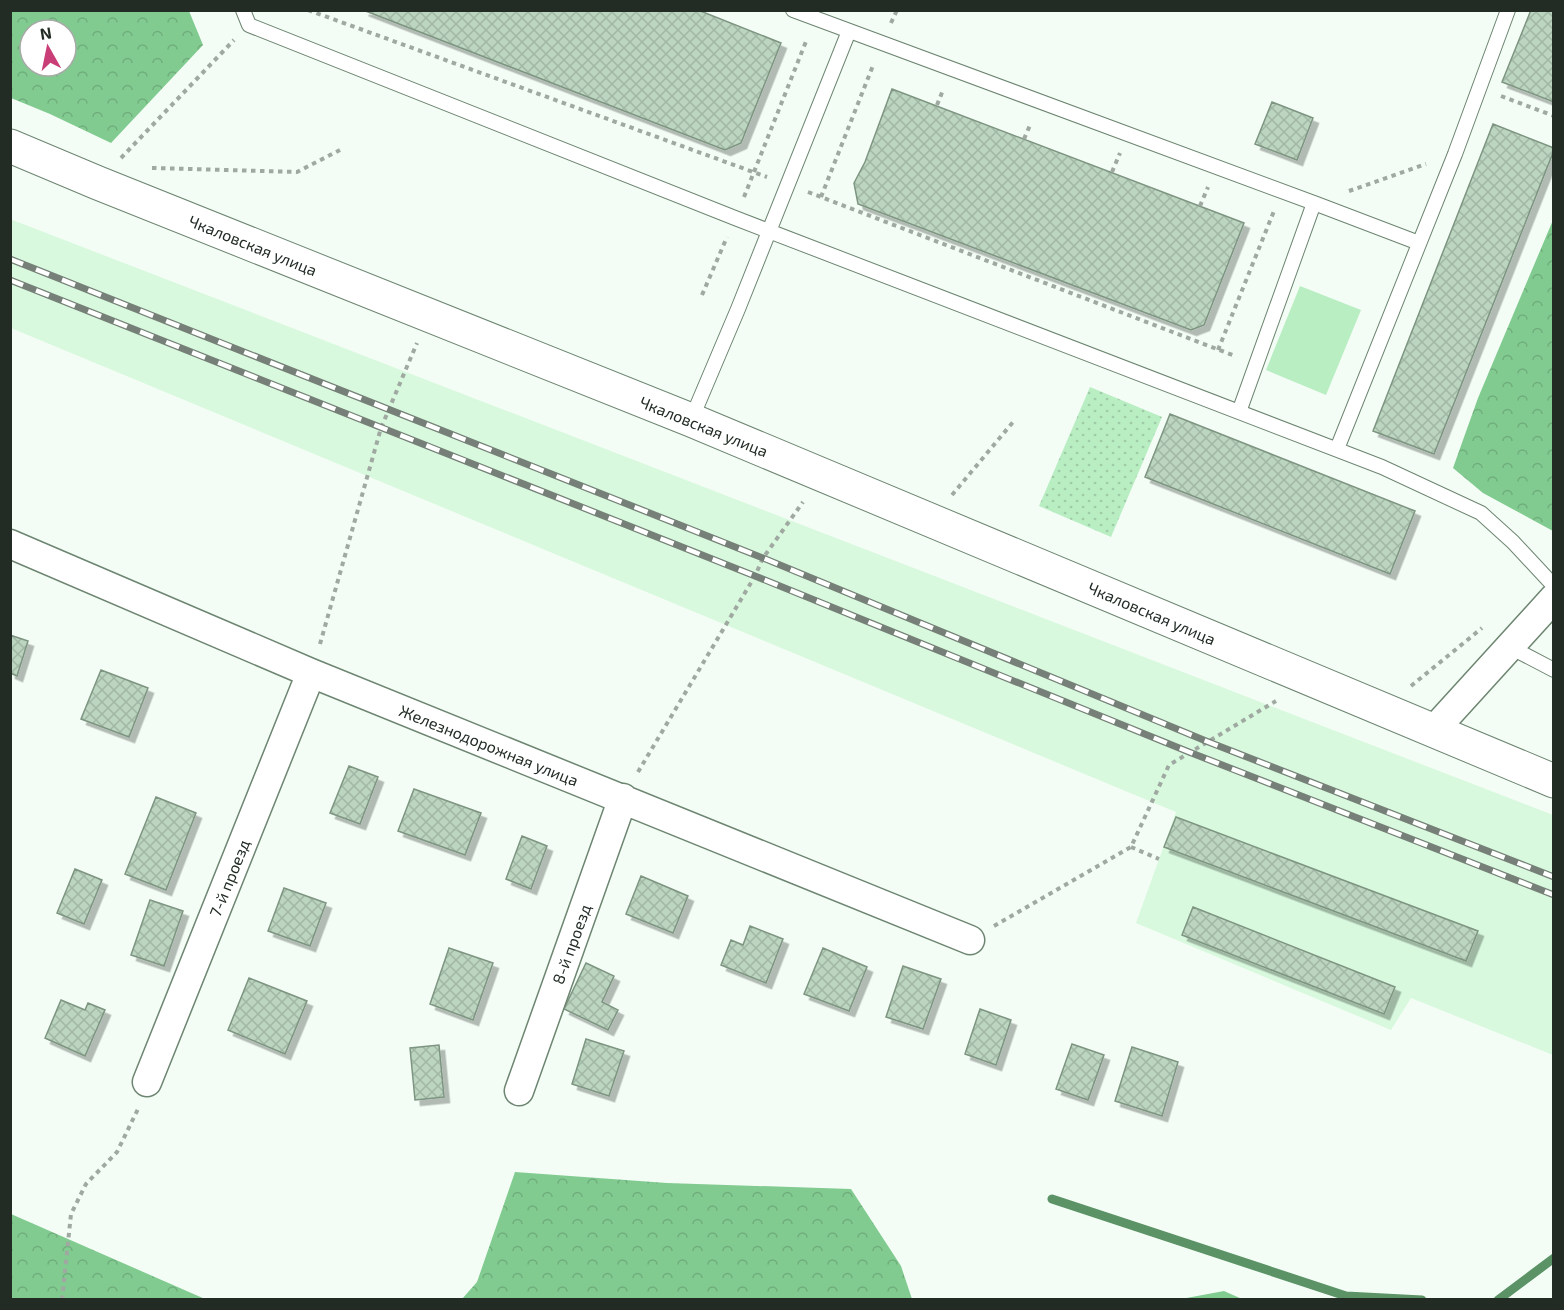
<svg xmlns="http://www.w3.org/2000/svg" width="1564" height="1310" viewBox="0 0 1564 1310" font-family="'Exo 2',sans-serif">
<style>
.built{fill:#d8f9dd}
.grass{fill:#b9eec3}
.forest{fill:url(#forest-crowns);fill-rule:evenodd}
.park{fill:url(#park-dots)}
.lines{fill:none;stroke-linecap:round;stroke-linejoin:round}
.stream{stroke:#5b9266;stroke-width:9}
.building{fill:url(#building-cross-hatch);stroke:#7d9581;stroke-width:1.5;filter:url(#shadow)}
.lane-casing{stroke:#6d8571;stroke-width:16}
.street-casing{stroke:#6d8571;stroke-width:31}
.secondary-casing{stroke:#6d8571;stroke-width:35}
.path{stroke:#9fa9a1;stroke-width:4;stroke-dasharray:4.5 4.5;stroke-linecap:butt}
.lane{stroke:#fff;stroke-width:14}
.street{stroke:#fff;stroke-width:28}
.secondary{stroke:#fff;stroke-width:33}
.rail-casing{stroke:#768078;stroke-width:7}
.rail{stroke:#fff;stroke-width:4.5;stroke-dasharray:14;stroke-linecap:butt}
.labels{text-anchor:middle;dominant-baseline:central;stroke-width:4.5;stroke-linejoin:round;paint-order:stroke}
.street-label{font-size:16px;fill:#222c24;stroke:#fff}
</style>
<defs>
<pattern id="forest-crowns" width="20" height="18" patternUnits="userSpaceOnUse" patternTransform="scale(1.5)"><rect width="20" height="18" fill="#81cb90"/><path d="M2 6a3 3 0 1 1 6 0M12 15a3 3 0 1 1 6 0" fill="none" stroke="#6fae7c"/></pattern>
<pattern id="park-dots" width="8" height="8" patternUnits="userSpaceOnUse" patternTransform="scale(1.5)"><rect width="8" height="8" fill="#b9eec3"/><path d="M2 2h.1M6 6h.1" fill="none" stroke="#9fcca7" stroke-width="1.8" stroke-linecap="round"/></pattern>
<pattern id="building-cross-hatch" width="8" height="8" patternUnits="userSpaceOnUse" patternTransform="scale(1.5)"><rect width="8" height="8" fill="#bcd5c0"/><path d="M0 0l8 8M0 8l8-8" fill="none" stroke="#a1b7a5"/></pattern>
<filter id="shadow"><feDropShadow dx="5.5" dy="5.5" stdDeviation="0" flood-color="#0004"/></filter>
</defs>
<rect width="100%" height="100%" fill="#f3fdf5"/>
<path class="built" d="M10 219 1553 815V1055L1411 998 1391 1030 1136 923 1176 812 11 328Z"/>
<path class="grass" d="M1300 286 1361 310 1326 395 1266 370Z"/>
<path class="forest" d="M10 11H189L203 45 111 143 50 114 11 98ZM30 30H66V66H30Z
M1553 220 1554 531H1553L1483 493 1453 468 1478 398Z
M515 1172 667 1183 851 1189 901 1266 912 1299H462L477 1282Z
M11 1214 205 1299H11Z
M1224 1291 1242 1299H1181Z"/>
<path class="park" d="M1090 387 1162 417 1111 537 1039 506Z"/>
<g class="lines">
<path class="stream" d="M1052 1199 1346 1296 1422 1300
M1498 1300 1554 1258"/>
</g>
<path class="building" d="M363 10H698L781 43 741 143 725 150Z
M1531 10H1554V102L1502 82Z
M892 89 1244 223 1204 325 1191 330 858 204 854 183 865 162Z
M1272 102 1313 118 1297 160 1255 144Z
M1493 124 1554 148V150L1434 454 1373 431Z
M1170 414 1415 511 1390 574 1145 477Z
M10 635 28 641 17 676 10 673Z
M101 670 148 688 129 737 81 719Z
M349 766 378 777 360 824 330 813Z
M414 789 481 813 465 855 398 831Z
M156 797 196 813 166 890 125 874Z
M1176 817 1478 931 1466 961 1164 847Z
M522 836 547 846 531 889 506 879Z
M75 869 102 880 84 924 57 913Z
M641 876 688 896 673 933 626 914Z
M284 888 326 903 310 946 268 931Z
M150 900 183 911 164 966 131 955Z
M1193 907 1395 987 1384 1014 1182 935Z
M750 926 783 939 766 983 721 965 731 940 743 945Z
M449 948 493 963 473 1020 430 1004Z
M823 948 867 967 849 1011 804 994Z
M586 963 614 976 602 1002 618 1010 608 1030 564 1009Z
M903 966 941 979 923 1029 886 1017Z
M249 978 307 1001 285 1054 228 1030Z
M61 1000 85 1010 88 1003 105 1010 85 1056 45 1038Z
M980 1009 1011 1020 996 1065 965 1054Z
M586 1039 624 1051 609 1096 572 1084Z
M1072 1044 1104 1055 1088 1100 1056 1089Z
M439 1045 444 1097 415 1100 410 1048Z
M1132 1047 1178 1062 1162 1116 1115 1101Z"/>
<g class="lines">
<defs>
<path id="lane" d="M243 10 249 25 735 218 1382 467 1481 513 1513 542 1554 586
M793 10 1314 203 1239 412
M1314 203 1419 243
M691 420 738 309 849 31
M1337 449 1455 154 1508 10
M1510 647 1554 670"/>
<path id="street" d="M10 544 311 673 970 940
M1433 731 1554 598
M147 1082 311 673
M519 1091 623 798"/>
<path id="secondary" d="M10 146 98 183 691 420 1554 781"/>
</defs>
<use href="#lane" class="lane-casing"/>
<use href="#street" class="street-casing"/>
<use href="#secondary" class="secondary-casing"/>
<path class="path" d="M308 10 767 177
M891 23 897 10
M1501 96 1554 116
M937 105 943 90
M1024 139 1031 123
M121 158 234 40
M152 168 297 172 340 150
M1112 172 1120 153
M1349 191 1426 164
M808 192 1235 356
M744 197 807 39
M821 197 874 63
M1200 206 1208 187
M702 295 727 237
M1218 350 1274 211
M952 495 1013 422
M320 644 381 428 417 343
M1411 686 1482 628
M638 772 755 576 763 558 803 502
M1131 847 1159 859
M994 926 1131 847 1169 765 1276 701
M62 1300 71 1214 86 1184 117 1152 138 1109"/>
<use href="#lane" class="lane"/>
<use href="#street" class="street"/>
<use href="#secondary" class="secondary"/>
<defs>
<path id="rail" d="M10 259 763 558 1206 741 1554 877
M10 280 755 576 1189 752 1554 895"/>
</defs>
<use href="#rail" class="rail-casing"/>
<use href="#rail" class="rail"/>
</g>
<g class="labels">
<g class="street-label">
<text transform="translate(253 245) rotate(22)">Чкаловская улица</text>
<text transform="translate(704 426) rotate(22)">Чкаловская улица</text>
<text transform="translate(1152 613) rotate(23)">Чкаловская улица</text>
<text transform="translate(489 745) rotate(22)">Железнодорожная улица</text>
<text transform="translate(229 878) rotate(-68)">7-й проезд</text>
<text transform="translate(571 944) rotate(-70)">8-й проезд</text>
</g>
</g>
<rect width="1564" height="1310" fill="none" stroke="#222c24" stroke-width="24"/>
<g transform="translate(48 48) rotate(351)"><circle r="28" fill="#ffffff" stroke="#a7aba7" stroke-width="1.5"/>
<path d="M0-4.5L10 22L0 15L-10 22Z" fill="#c93e76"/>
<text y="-9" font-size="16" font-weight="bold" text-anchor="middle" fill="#222c24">N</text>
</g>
</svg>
